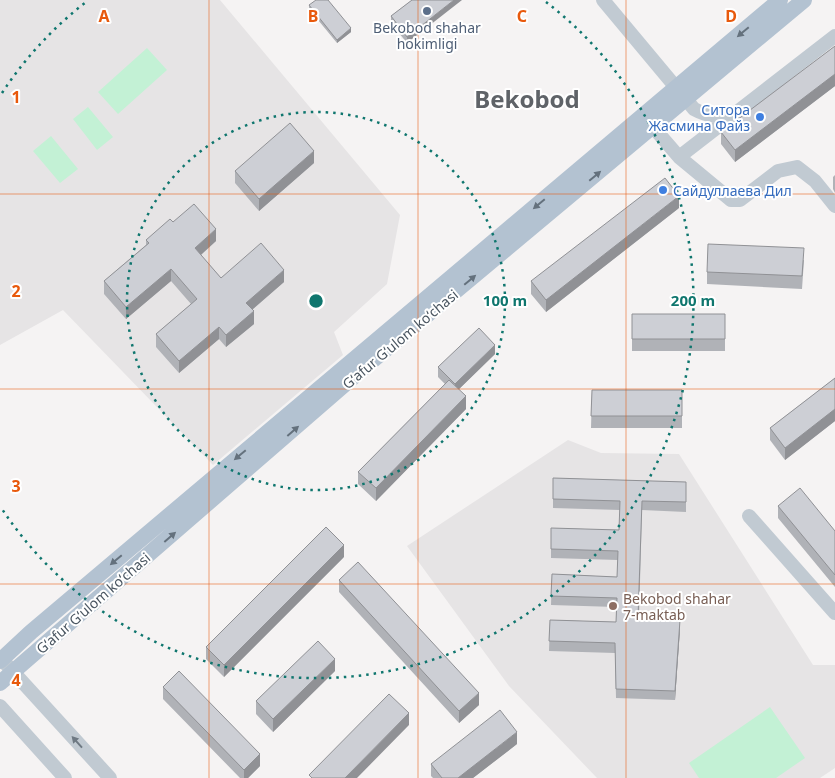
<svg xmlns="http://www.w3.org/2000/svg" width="835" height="778" viewBox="0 0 835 778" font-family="'Noto Sans',sans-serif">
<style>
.education{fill:#e6e4e5}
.green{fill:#c3f1d5}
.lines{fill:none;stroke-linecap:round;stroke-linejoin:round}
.minor{stroke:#c1cad2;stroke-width:14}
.major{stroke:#b3c2d1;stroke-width:16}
.wall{fill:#b0b2b7}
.shaded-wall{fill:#909195}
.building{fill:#cdcfd5;stroke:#909195}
.oneway{fill:#64717d}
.oneway2{fill:#6e7983}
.grid{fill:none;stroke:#e8590c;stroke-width:1;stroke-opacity:0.55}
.ring{fill:none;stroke:#0f766e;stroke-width:2.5;stroke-dasharray:2.5 5}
.service-dot{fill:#5c6f8a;stroke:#fff;stroke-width:2}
.shop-dot{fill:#3f7fe0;stroke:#fff;stroke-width:2}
.education-dot{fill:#8d6e63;stroke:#fff;stroke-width:2}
.labels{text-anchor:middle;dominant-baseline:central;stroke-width:4;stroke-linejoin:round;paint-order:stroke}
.service-label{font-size:14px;fill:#4e5e75;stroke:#fff}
.shop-label{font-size:14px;fill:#366cbe;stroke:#fff;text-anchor:end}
.street-label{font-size:14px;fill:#4a5661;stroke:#fff}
.education-label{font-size:14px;fill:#785e54;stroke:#fff;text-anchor:start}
.town-label{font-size:24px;font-weight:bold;fill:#5f6368;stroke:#fff}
.grid-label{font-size:16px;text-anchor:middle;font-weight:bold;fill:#e8590c;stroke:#fff;stroke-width:4;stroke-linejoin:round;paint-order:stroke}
.centre{fill:#0f766e;stroke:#fff;stroke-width:2.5}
.ring-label{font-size:15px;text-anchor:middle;font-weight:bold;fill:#0f766e;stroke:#fff;stroke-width:4;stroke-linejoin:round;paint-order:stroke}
</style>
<rect width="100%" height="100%" fill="#f5f3f3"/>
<path class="education" d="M0 0H220L400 215 387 284 334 332 343 355 213 465 63 310 0 345Z
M568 440 601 453 679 454 813 665H835V768L820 778H597L509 686 407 546Z"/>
<path class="green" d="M147 48 167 70 118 114 98 92Z
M88 107 113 137 97 150 73 119Z
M51 136 78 169 60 183 33 151Z
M770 707 805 758 776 778H699L689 763Z"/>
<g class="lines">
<path class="minor" d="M603 0 694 109C707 116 717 117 732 114
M653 127 679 157 731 200H740L778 171 797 167 815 181 835 206
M679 157 835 36
M749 516 835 613
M6 664 110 778
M0 706 65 778"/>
<path class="major" d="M0 661 31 632 780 0
M0 683 367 365 804 0"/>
</g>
<path class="wall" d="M412 0 407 43 391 23V16Z
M309 5 351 32 337 43 309 9Z
M835 46V86L735 162 721 144V132Z
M314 163 259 211 235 183V171Z
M835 175V193L833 189V177Z
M679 208 546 312 531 294V281Z
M173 222 216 241 201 255 221 278 284 282 252 310 254 324 226 347 219 339 179 373 156 347V334L191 304 171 281 126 319 104 294V281L146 245V240Z
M804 260 802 289 707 284V272Z
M632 314H725V351H632Z
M495 354 459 389 466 409 376 501 358 484V472L445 384 438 377V367Z
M835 378V421L785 460 770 440V428Z
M592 390H682V428H591Z
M553 478 686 482V512L642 510 639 618 680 629 675 700 616 698 615 653 549 651 550 620 616 622V607L551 605 552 574 617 577 618 560 551 558V528L619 530 620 510 553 508Z
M778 506 835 531V587L778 518Z
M344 557 224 677 206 659V647Z
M339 580 479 705 459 723 339 592Z
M335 671 273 732 256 714V701Z
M163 687 260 766 248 778H240L163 699Z
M517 744 473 778H433L431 776V764Z"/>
<path class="shaded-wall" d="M454 0H462L407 43V37Z
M351 28V32L337 43V40Z
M835 74V86L735 162V150Z
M314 151V163L259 211V199Z
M679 196V208L546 312V300Z
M216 229V241L195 260V248Z
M171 269V281L126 319V307Z
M284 270V282L246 315V303Z
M254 311V324L226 347V335Z
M219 327V339L179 373V361Z
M495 345V354L455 393V384Z
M466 396V409L376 501V488Z
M835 409V421L785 460V448Z
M344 545V557L224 677V665Z
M680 620V629L675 700V691Z
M335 659V671L273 732V719Z
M479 693V705L459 723V711Z
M409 713V725L357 778H345Z
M517 732V744L473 778H458Z
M260 754V766L248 778H244V770Z"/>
<path class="building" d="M316 0H328L351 28 337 40 309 5Z
M412 0H454L407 37 391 16Z
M835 46V74L735 150 721 132Z
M290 123 314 151 259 199 235 171Z
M665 178 679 196 546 300 531 281Z
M194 204 216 229 195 248 221 278 261 243 284 270 246 303 254 311 226 335 219 327 179 361 156 334 197 299 171 269 126 307 104 281 149 243 146 240 170 219 173 222Z
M708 244 804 248 802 276 707 272Z
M632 314H725V339H632Z
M479 328 495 345 455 384 438 367Z
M835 378V409L785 448 770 428Z
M449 380 466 396 376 488 358 472Z
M592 390H682V416H591Z
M553 478 686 482V502L642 501 638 618 680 620 675 691 616 689 615 643 549 641 550 620 616 622 617 598 551 596 552 574 617 577 618 551 551 549V528L619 530 620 501 553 499Z
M800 488 835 531V575L778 506Z
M326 527 344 545 224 665 206 647Z
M358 562 479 693 459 711 339 580Z
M318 641 335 659 273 719 256 701Z
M179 671 260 754 244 770 163 687Z
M389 694 409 713 345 778H312L309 775Z
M500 710 517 732 458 778H442L431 764Z"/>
<defs><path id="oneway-solid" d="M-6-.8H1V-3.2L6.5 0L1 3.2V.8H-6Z" transform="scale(1.25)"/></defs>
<g class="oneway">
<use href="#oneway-solid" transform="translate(743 32) rotate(140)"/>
<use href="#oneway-solid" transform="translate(595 176) rotate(-40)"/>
<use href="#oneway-solid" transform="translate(539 204) rotate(140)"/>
<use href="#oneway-solid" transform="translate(470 280) rotate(-40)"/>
<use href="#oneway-solid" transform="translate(293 431) rotate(-41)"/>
<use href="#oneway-solid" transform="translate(240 455) rotate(140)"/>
<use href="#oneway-solid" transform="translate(170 537) rotate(-41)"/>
<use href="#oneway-solid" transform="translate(116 560) rotate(140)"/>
</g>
<use class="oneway2" href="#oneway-solid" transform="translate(77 742) rotate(-132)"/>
<path class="grid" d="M209 0V778M418 0V778M626 0V778M0 194H835M0 389H835M0 584H835"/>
<g class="ring">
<circle cx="316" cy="301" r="189"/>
<path d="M2 93A377 377 0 0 1 86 2M546 2A377 377 0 1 1 2 509"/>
</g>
<circle class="service-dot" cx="427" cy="11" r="5"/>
<g class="shop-dot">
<circle cx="760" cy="117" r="5"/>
<circle cx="663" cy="190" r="5"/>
</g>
<circle class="education-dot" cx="613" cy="606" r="5"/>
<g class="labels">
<g class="service-label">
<text x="427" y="27">Bekobod shahar<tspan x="427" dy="16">hokimligi</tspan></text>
</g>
<g class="shop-label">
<text x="750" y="109">Ситора<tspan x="750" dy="16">Жасмина Файз</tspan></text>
<text x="673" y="190" text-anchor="start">Сайдуллаева Дил</text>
</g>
<g class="street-label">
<text transform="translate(400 339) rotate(-40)">Gʻafur Gʻulom koʻchasi</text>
<text transform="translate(93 603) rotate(-41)">Gʻafur Gʻulom koʻchasi</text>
</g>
<g class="education-label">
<text x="623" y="598">Bekobod shahar<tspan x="623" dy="16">7-maktab</tspan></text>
</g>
<g class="town-label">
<text x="527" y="98">Bekobod</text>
</g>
</g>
<g class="grid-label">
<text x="104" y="22">A</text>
<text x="313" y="22">B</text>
<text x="522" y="22">C</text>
<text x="731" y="22">D</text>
<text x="16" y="103">1</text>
<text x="16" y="297">2</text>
<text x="16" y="492">3</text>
<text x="16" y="686">4</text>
</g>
<circle cx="316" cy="301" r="8" class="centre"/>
<g class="ring-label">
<text x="505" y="306">100 m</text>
<text x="693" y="306">200 m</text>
</g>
</svg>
